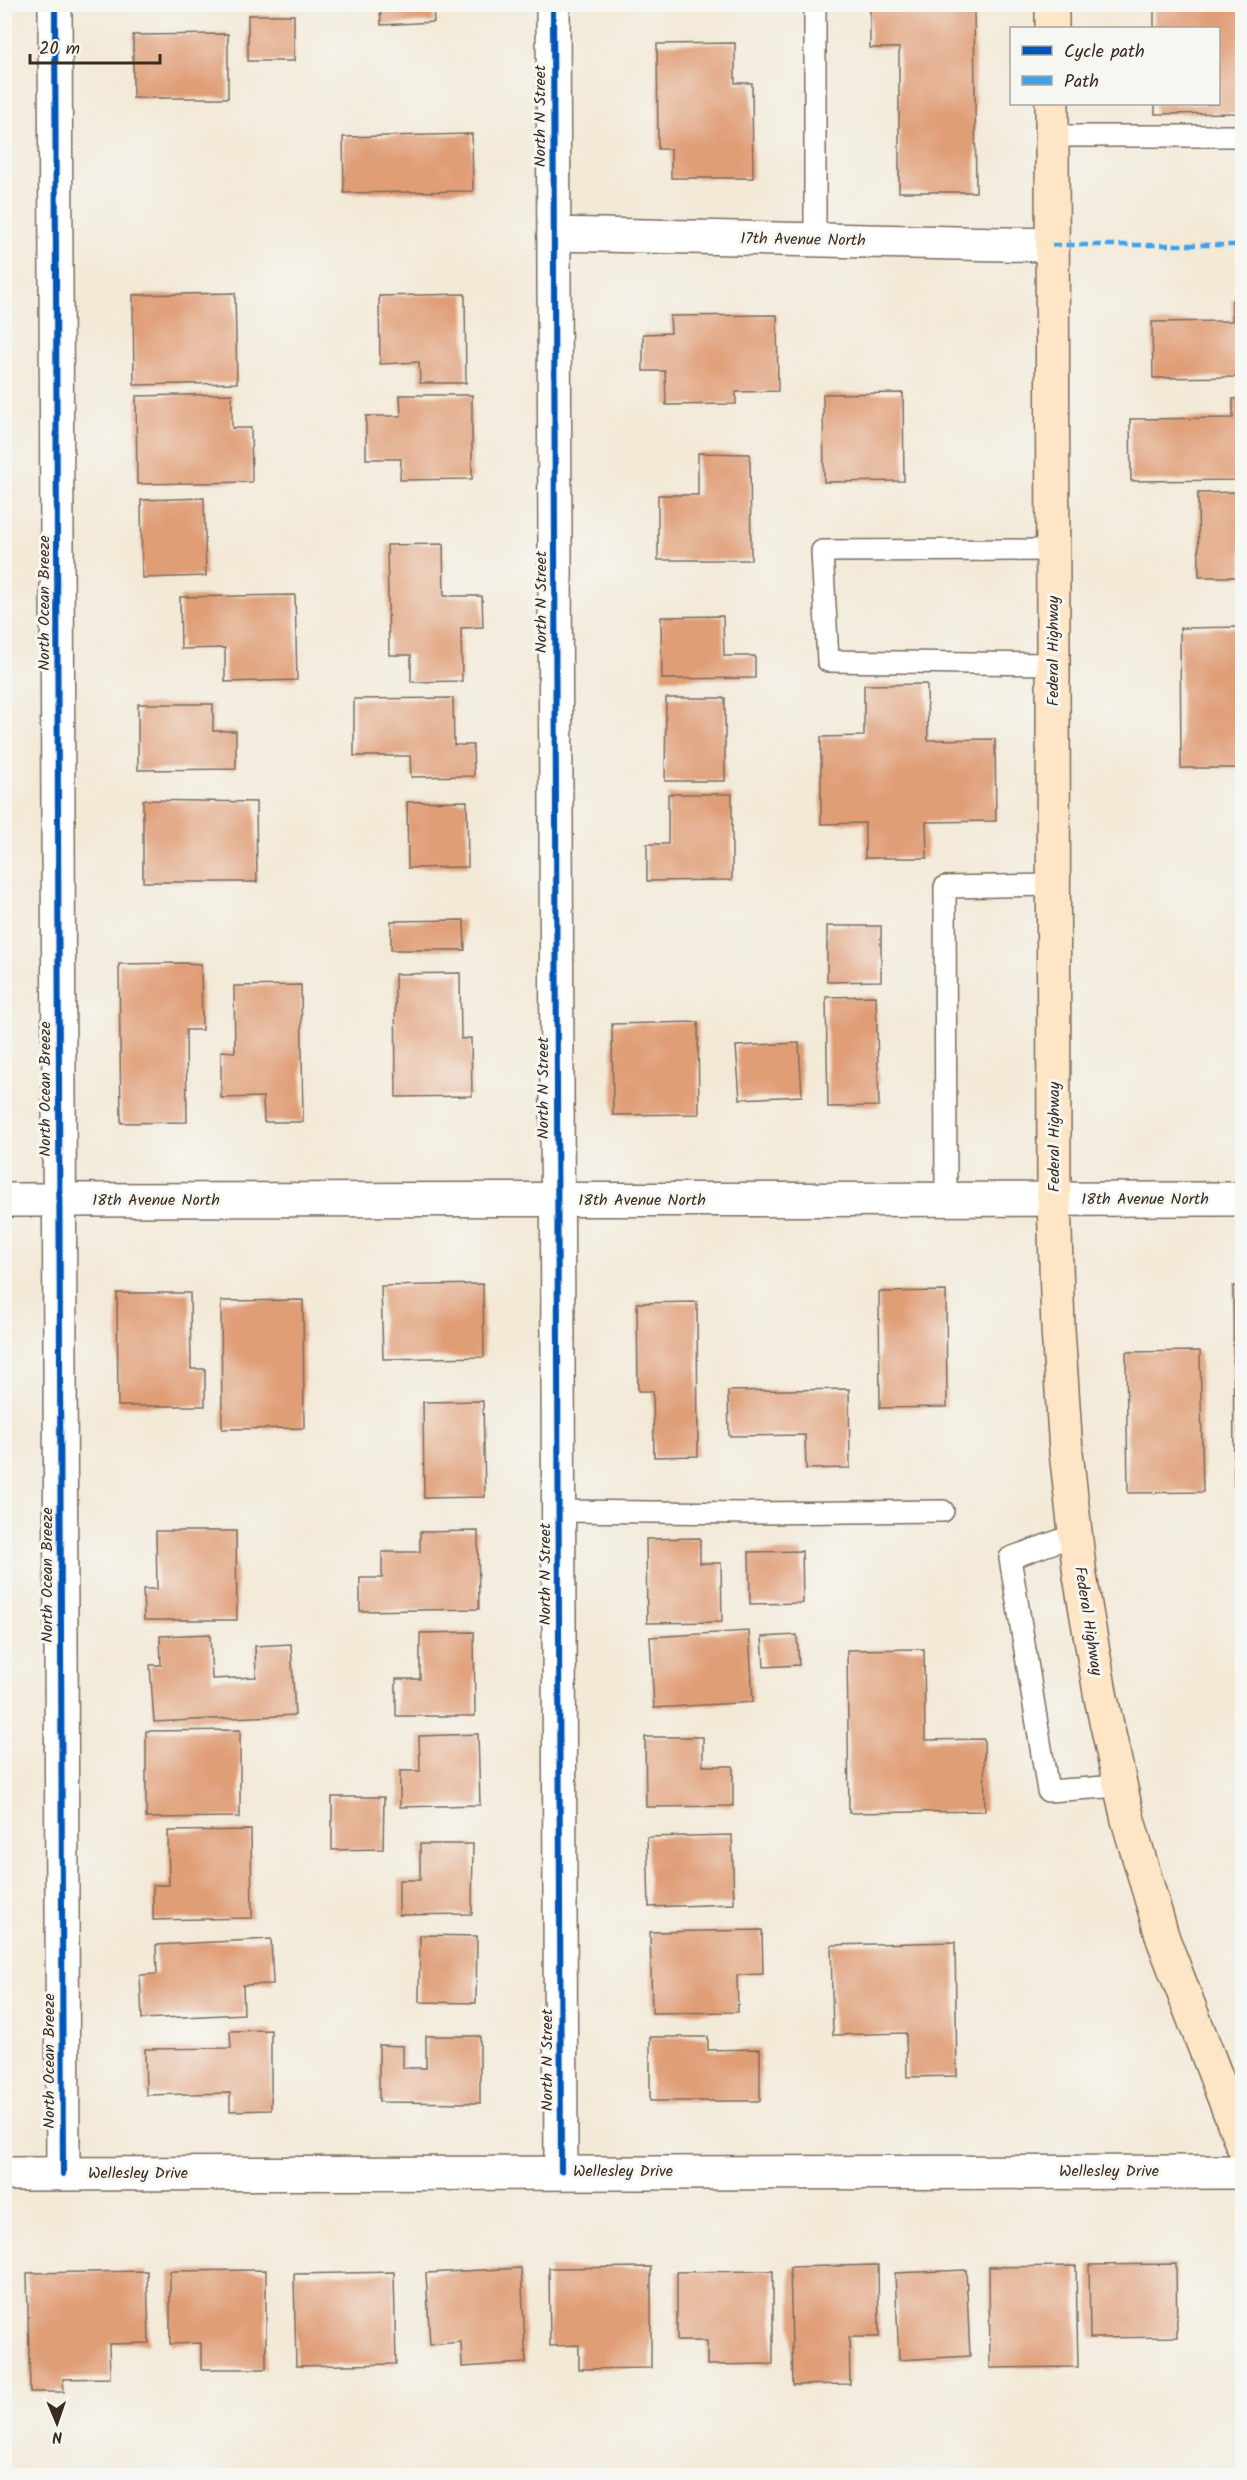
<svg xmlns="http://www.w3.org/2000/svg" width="1247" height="2480" font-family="Kalam,sans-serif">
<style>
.building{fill:#e09e77}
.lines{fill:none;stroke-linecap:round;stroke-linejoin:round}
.service-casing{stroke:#7b6d5f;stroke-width:24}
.minor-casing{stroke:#7b6d5f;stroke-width:36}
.secondary-casing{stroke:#7b6d5f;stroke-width:36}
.service{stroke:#fff;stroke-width:21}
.minor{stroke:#fff;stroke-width:33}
.secondary{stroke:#fee5c5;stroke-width:33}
.quiet{stroke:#3fa3ea;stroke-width:4.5;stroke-dasharray:9 4.5;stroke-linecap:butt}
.cycleway-casing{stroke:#f6f6f2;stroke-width:10}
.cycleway{stroke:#0057b8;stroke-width:6}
.labels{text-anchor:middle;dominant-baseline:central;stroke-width:6;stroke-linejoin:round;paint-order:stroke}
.street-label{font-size:16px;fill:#3b2a1e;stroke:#f6f6f2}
</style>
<rect width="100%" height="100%" fill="#f6f6f2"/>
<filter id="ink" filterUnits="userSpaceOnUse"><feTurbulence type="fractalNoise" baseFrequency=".0167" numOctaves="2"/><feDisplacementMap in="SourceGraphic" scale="12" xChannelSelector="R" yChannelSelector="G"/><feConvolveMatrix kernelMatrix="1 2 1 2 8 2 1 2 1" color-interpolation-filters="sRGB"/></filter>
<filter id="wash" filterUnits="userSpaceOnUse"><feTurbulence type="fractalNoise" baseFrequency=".008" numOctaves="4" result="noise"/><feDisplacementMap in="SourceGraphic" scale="24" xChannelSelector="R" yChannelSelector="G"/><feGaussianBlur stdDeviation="1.35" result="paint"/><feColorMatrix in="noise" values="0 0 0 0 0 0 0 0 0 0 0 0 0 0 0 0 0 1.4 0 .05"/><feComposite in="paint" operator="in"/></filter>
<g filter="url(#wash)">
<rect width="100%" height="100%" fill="#f3e9d7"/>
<g id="blocks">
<g class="building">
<polygon points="174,4 206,4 206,7 174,9"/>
<polygon points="380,4 443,4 443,6 433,7 434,22 381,25"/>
<polygon points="1154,4 1242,4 1242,113 1155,114 1155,104 1218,104 1218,28 1154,28"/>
<polygon points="974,7 976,192 899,192 899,48 870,48 870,8"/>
<rect x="248" y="15" width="46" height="46"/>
<polygon points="228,34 228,98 133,98 133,35"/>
<polygon points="735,43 735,83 752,83 753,178 671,178 671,149 658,149 657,44"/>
<polygon points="472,134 473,191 344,193 343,137"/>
<polygon points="235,293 237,383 134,385 133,295"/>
<polygon points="465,294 466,383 420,383 419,362 380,364 379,296"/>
<polygon points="1232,300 1242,300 1242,377 1153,378 1152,322 1232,321"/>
<polygon points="777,315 778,391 736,392 736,404 666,405 665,371 643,371 643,334 671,333 670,316"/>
<polygon points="903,393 904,481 824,482 823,394"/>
<polygon points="232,394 232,428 251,428 252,482 137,484 136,396"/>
<polygon points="400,395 472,395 472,479 400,480 401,459 366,459 366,416 401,416"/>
<polygon points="1233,399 1242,399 1242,480 1131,481 1130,419 1233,418"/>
<polygon points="698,453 750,454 751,560 658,560 658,495 698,495"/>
<polygon points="1242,492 1242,577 1199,577 1198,493"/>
<polygon points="204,498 206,576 142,578 141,500"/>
<polygon points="443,544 444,596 482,596 483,627 461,628 462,681 411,682 411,655 389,655 387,545"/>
<polygon points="295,595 297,680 225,682 225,648 181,649 180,597"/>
<polygon points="723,616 724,656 755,656 755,678 662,679 661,617"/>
<polygon points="1242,627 1242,768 1181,768 1180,628"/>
<polygon points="927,684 928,740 995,739 996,821 926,822 927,858 865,858 865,823 821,824 821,737 864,736 864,685"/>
<polygon points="453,698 454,745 473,745 474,776 411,777 410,756 354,756 354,699"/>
<polygon points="666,698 725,698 725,781 665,781"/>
<polygon points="138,704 213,704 213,731 236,731 236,769 138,770"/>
<polygon points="668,794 732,794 732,880 647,881 647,844 668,844"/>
<polygon points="143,800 256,802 257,882 143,882"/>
<polygon points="467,801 468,867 408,868 407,802"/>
<polygon points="464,920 465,950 391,950 391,921"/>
<polygon points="827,926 881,926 881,981 827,982"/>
<polygon points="184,963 201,964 202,1030 186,1030 187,1122 121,1123 119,964"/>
<polygon points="460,973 461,1039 471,1038 472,1096 396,1097 395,974"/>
<polygon points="301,985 303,1122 264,1122 263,1097 221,1098 221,1051 235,1052 234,986"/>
<polygon points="876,996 879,1106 828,1107 826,997"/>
<polygon points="698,1022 699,1114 613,1115 612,1024"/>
<polygon points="799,1043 802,1096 740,1099 736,1046"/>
<polygon points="483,1284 484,1357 383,1359 381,1286"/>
<polygon points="1233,1286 1242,1286 1242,1487 1234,1487"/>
<polygon points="946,1291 947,1407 880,1408 879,1292"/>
<polygon points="117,1293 190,1293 191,1369 205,1369 205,1406 118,1406"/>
<polygon points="303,1300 304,1428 222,1429 221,1301"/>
<polygon points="697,1302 698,1456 654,1457 653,1391 638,1391 637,1303"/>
<polygon points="1200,1351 1203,1492 1128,1493 1126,1352"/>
<polygon points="849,1389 850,1468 806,1469 805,1435 729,1436 728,1391"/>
<polygon points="483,1401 485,1497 424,1498 423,1402"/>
<polygon points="156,1531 236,1531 237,1620 144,1620 143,1589 157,1589"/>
<polygon points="478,1531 479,1609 360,1611 360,1578 382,1578 382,1552 420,1552 420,1532"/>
<polygon points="700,1538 700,1563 721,1563 722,1622 647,1623 646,1539"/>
<polygon points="802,1551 803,1603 750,1604 749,1552"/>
<polygon points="749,1631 753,1702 654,1708 650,1637"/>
<polygon points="474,1632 475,1716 396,1716 396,1679 420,1679 420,1633"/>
<polygon points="210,1634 212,1679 256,1677 255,1646 291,1644 295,1715 154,1722 150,1665 161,1665 160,1636"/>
<polygon points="797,1635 799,1665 764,1667 762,1637"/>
<polygon points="924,1649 925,1740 984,1739 985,1811 849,1813 847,1650"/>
<polygon points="240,1730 240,1817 146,1818 146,1731"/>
<polygon points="478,1734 480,1805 400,1807 400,1771 420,1771 419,1736"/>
<polygon points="645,1737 703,1737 703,1766 733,1766 733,1806 646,1807"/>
<polygon points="332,1797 384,1797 383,1849 332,1850"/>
<polygon points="251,1830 252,1918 153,1920 153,1885 169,1885 168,1831"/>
<polygon points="732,1835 734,1904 649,1907 647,1837"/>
<polygon points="420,1844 473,1844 472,1914 399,1915 399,1880 420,1880"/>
<polygon points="762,1930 763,1974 737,1975 738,2012 652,2013 650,1932"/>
<polygon points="420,1935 477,1936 476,2003 419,2002"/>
<polygon points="271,1939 273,1984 243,1985 244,2014 142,2019 140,1975 157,1974 156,1945"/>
<polygon points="955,1942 957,2076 907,2077 906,2033 833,2035 831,1945"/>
<polygon points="271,2030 271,2110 230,2111 230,2093 146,2095 145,2049 231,2048 230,2031"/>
<polygon points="426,2036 480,2036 480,2103 379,2102 379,2045 403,2046 403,2068 426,2068"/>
<polygon points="650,2037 708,2037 708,2050 760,2049 760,2101 650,2101"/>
<polygon points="1176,2264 1177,2337 1090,2338 1089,2265"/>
<polygon points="878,2265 879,2337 849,2337 850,2384 793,2385 790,2267"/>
<polygon points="1076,2266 1078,2367 990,2368 989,2267"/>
<polygon points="651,2267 651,2368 579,2369 579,2345 550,2346 549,2268"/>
<polygon points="521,2268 526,2363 462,2367 461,2342 430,2345 426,2273"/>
<polygon points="266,2270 266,2369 201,2369 201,2343 170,2344 170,2271"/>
<polygon points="966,2270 970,2356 899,2360 895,2273"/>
<polygon points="147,2271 149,2343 109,2344 110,2378 63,2379 64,2392 30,2392 27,2273"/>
<polygon points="773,2271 773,2364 707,2365 707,2341 677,2341 677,2272"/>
<polygon points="394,2272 396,2364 296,2366 294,2274"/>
</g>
</g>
</g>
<g filter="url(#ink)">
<use href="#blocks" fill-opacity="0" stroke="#7b6d5f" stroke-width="1.5"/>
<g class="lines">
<defs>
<g id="service">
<polyline points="815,4 815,240"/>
<polyline points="1052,136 1242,136"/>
<polyline points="1053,550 822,551 828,661 1053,664"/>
<polyline points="946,1199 945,887 1053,885"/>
<polyline points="558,1511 745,1513 943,1511"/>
<polyline points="1075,1535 1010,1558 1048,1791 1120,1786"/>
</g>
<g id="minor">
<polyline points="55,4 63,2174"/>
<polyline points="553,4 561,2171"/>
<polyline points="554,234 1052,245"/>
<polyline points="4,1200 1242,1199"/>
<polyline points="4,2174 1242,2172"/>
</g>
<g id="secondary">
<polyline points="1052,4 1052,28"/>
<polyline points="1052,104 1054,1199 1058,1329 1066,1452 1080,1576 1101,1698 1128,1820 1163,1939 1242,2144"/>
</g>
</defs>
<use href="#service" class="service-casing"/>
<use href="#minor" class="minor-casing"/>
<use href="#secondary" class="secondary-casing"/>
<use href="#service" class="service"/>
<use href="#minor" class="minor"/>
<use href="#secondary" class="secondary"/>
<polyline class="quiet" points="1052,245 1242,245"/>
<defs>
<g id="cycleway">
<polyline points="55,4 63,2174"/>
<polyline points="553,4 561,2171"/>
</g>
</defs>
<use href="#cycleway" class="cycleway-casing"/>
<use href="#cycleway" class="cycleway"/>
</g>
</g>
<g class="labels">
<g class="street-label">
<text transform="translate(540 116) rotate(-90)">North N Street</text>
<text transform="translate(803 240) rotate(1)">17th Avenue North</text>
<text transform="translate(541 602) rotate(-90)">North N Street</text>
<text transform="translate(44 603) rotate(-90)">North Ocean Breeze</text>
<text transform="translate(1053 651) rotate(-90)">Federal Highway</text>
<text transform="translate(543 1088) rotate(-90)">North N Street</text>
<text transform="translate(45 1089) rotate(-90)">North Ocean Breeze</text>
<text transform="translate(1054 1137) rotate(-90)">Federal Highway</text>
<text x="1145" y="1199">18th Avenue North</text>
<text x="156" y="1200">18th Avenue North</text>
<text x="642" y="1200">18th Avenue North</text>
<text transform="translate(545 1574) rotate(-90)">North N Street</text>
<text transform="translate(47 1575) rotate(-90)">North Ocean Breeze</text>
<text transform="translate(1088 1621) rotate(81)">Federal Highway</text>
<text transform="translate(547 2060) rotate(-90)">North N Street</text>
<text transform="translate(49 2061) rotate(-90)">North Ocean Breeze</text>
<text x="623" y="2171">Wellesley Drive</text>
<text x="1109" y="2171">Wellesley Drive</text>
<text x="138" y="2173">Wellesley Drive</text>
</g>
</g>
<rect width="1247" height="2480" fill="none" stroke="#f6f6f2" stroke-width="24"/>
<rect x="1010" y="27" width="210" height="78" fill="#f6f6f2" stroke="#aba49d" stroke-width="1.5"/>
<rect x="1022" y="46" width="30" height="9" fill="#0057b8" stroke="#aba49d" stroke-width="1.5"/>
<text x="1064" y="57" font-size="18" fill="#3b2a1e">Cycle path</text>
<rect x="1022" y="76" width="30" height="9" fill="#3fa3ea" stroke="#aba49d" stroke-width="1.5"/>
<text x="1064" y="87" font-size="18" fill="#3b2a1e">Path</text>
<g transform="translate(57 2423) rotate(178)" stroke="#f6f6f2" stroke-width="4.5" paint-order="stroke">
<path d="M0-4.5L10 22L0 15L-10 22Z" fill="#3b2a1e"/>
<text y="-9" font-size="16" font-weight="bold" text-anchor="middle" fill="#3b2a1e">N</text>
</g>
<path d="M30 54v9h130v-9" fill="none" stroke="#3b2a1e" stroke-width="3"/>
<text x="39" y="54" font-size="18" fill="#3b2a1e" stroke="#f6f6f2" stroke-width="4.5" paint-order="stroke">20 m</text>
</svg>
